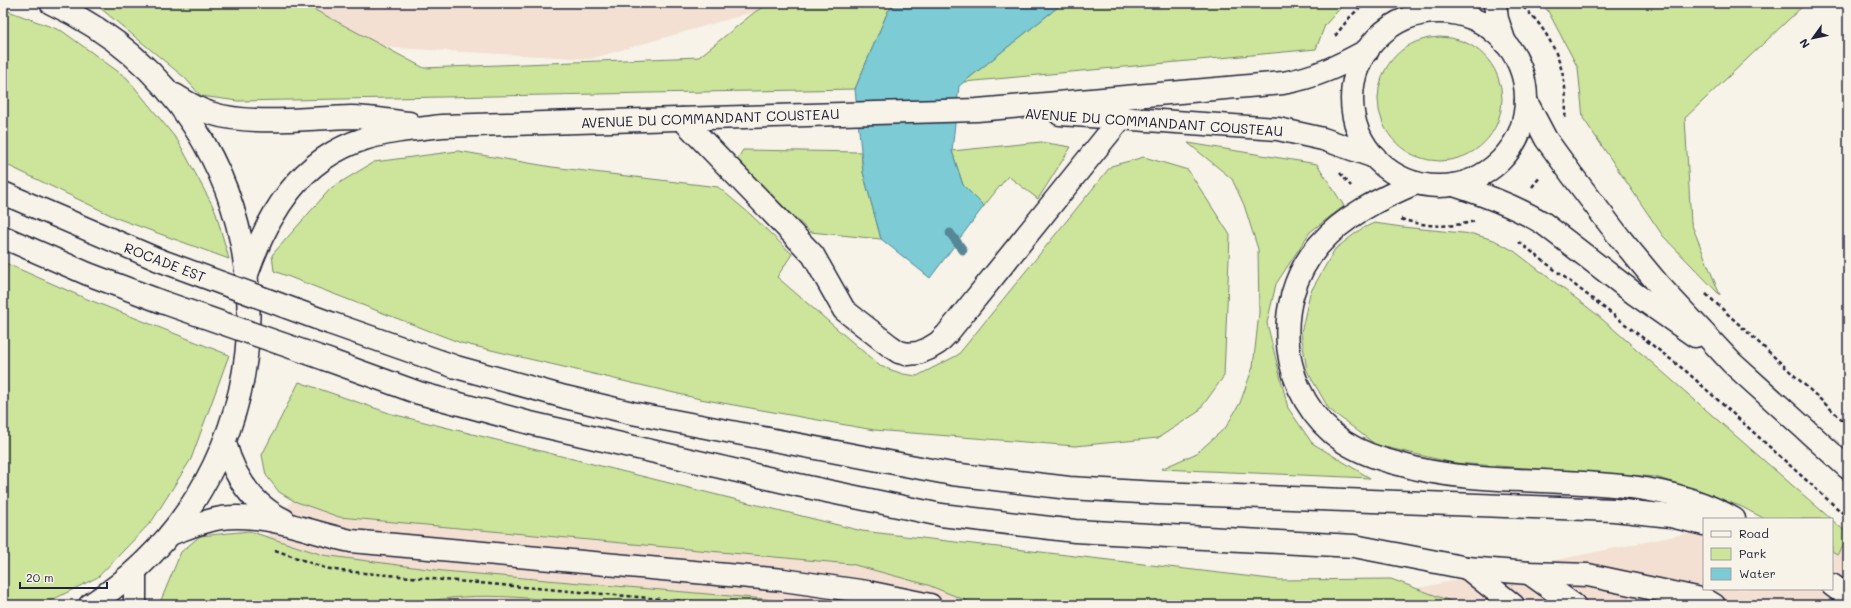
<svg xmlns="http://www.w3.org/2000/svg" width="1851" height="608" font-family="Mali,sans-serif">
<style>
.built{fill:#f3e0d3}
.green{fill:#cce59b;stroke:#77846b}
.water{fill:#7bcbd5;stroke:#578797}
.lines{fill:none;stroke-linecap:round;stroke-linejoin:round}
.stream{stroke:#578797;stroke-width:9}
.minor-casing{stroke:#22223b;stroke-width:25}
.highway-casing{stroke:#22223b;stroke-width:25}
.path{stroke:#22223b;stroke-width:2.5;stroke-dasharray:4 3;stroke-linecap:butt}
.minor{stroke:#f7f3e8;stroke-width:22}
.highway{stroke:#f7f3e8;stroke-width:22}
.highway-bridge-casing{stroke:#22223b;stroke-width:25;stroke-linecap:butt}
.highway-bridge{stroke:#f7f3e8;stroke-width:22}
.labels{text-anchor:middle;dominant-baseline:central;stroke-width:3.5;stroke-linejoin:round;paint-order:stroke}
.street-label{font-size:14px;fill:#22223b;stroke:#f7f3e8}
</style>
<rect width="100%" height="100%" fill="#f7f3e8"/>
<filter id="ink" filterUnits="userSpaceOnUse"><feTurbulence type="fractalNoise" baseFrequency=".025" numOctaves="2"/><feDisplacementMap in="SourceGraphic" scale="8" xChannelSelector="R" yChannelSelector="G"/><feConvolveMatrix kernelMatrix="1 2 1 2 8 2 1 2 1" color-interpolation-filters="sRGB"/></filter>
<g filter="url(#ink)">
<g class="built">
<polygon points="228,3 774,3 757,11 590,59 306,43"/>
<polygon points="327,452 897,544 1354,601 1704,530 1704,589 1832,589 1832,520 1848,534 1848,605 218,605"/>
</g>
<g class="green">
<polygon points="94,3 302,3 424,68 699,57 756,11 773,3 898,3 888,11 855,89 238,101 201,96 185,78"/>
<polygon points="1063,3 1345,3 1325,25 1316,49 964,82"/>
<polygon points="1541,3 1806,3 1685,118 1691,223 1720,295 1663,236 1583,118 1578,68 1548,11"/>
<polygon points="3,9 62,31 127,78 178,141 215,210 229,259 119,219 3,163"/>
<circle cx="1440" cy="99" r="62"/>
<polygon points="1041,142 1071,147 1038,199 1008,176 984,206 963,185 952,151"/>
<polygon points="1188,143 1317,164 1344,206 1310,232 1276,284 1267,323 1288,408 1312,443 1370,478 1161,469 1197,453 1226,427 1240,403 1253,367 1259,313 1258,249 1244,205 1232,179"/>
<polygon points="743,150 861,152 863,172 881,239 810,232 736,161"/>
<polygon points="458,151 552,167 718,187 750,214 792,254 777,277 880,366 903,374 917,376 958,355 1111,166 1144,157 1188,170 1230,235 1224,376 1198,412 1158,438 1075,446 874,430 700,399 461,343 274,271 272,255 331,188 374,162"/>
<polygon points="1374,223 1402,227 1473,234 1494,240 1514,251 1595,313 1831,519 1765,519 1740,506 1656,477 1454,463 1376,445 1329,409 1307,371 1301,333 1310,293 1335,249 1361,229"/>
<polygon points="3,262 87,299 229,355 191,459 152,521 98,577 42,605 3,605"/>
<polygon points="299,382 392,414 862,531 1279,580 1391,579 1461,605 977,605 928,585 851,564 339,517 294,501 279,492 266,475 262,455"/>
<polygon points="1832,520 1848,534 1848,540 1837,555 1832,552"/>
<path d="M 249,531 L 323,555 L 443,571 L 765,599 L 809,605 C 745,605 680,608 615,605 C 549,602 478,587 413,605 L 159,605 L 181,552 L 200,536 Z"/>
</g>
<polygon class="water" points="898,3 1063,3 959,86 952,151 963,185 984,206 930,278 881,239 863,172 855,89 888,11"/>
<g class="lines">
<polyline class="stream" points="950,233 963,250"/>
<defs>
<g id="minor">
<path d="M 51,3 C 298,118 316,458 90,605"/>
<polyline points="1495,3 1497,19 1505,43"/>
<circle cx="1439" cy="99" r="87"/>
<path d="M 175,95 C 186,102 197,109 210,113 C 249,126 309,118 351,117 C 370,117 390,121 409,123"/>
<polyline points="1526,101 1546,139 1572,175 1620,238 1659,285 1732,363 1848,468"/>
<polyline points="1060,114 1278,129 1323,139 1375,157"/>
<polyline points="682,119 813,255 844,310 890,346 899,352 907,354 918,353 928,349 938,343 947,334 1122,117"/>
<path d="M 1454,185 C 1485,195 1515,206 1543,223 L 1635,294 L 1695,336"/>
<path d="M 247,274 C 268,214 300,159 364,139 C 389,131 416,129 442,126 L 977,110 L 1283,83 C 1316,77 1339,66 1368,50"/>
<path d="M 225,443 C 234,477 252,504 284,520"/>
<path d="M 170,534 C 187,528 203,521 221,518 C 265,512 308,532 351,541 L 783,580 L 867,592 L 930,605"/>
<polyline points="1467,568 1529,573 1588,575 1706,600 1714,605"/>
<polyline points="1467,568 1513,605"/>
<polyline points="1529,573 1574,605"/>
<polyline points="1832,585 1848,597"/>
<polyline points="135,605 135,571"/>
</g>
<g id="highway">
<path d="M 1416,183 C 1381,198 1344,216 1319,245 C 1269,302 1279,399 1344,442 C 1361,453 1379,459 1399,464 C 1505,496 1637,462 1734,519"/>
<polyline points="3,193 159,260"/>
<polyline points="3,237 88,274 165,303"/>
<polyline points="330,323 456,367 565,397 632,413 952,474 1069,488 1158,493 1614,510 1671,516 1704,524"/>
<polyline points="328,360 419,393 530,423 798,485 941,515 1075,531 1354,546 1467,568"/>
</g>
</defs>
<use href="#minor" class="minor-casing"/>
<use href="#highway" class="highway-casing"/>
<g class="path">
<path d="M 1523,7 C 1554,34 1570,77 1565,118"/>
<polyline points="1335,36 1350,17 1365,3"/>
<polyline points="1340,173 1351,186"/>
<polyline points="1532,187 1540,177"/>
<path d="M 1401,219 C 1425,227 1451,228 1475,221"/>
<polyline points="1519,242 1687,372 1848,518"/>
<polyline points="1706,294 1848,425"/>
<polyline points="275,550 325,568 342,571 729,605"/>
</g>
<use href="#minor" class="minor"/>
<use href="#highway" class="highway"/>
<defs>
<g id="highway-bridge">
<polyline points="159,260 330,323"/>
<polyline points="165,303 328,360"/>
</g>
</defs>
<use href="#highway-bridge" class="highway-bridge-casing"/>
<use href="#highway-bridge" class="highway-bridge"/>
</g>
</g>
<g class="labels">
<g class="street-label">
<text transform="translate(710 118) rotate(-2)">AVENUE DU COMMANDANT COUSTEAU</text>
<text transform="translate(1154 122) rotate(4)">AVENUE DU COMMANDANT COUSTEAU</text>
<text transform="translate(165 262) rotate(21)">ROCADE EST</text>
</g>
</g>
<rect width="1851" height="608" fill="none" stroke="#f7f3e8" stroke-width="16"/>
<rect x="8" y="8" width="1835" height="592" fill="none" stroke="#22223b" stroke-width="1.5" filter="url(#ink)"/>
<rect x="1703" y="518" width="130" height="72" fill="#f7f3e8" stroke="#a29fa3"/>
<rect x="1711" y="531" width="20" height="6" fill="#f7f3e8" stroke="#a29fa3"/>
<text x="1739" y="538" font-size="12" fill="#22223b">Road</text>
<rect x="1711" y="548" width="20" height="12" fill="#cce59b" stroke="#a29fa3"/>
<text x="1739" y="558" font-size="12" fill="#22223b">Park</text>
<rect x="1711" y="568" width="20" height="12" fill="#7bcbd5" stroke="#a29fa3"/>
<text x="1739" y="578" font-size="12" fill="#22223b">Water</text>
<g transform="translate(1813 38) rotate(237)" stroke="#f7f3e8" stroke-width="3" paint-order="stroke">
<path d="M0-3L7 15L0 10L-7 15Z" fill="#22223b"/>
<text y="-6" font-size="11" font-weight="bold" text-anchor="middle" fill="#22223b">N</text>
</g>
<path d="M20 582v6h87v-6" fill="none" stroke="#22223b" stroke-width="2"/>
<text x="26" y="582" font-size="12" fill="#22223b" stroke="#f7f3e8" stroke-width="3" paint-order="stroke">20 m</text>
</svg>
